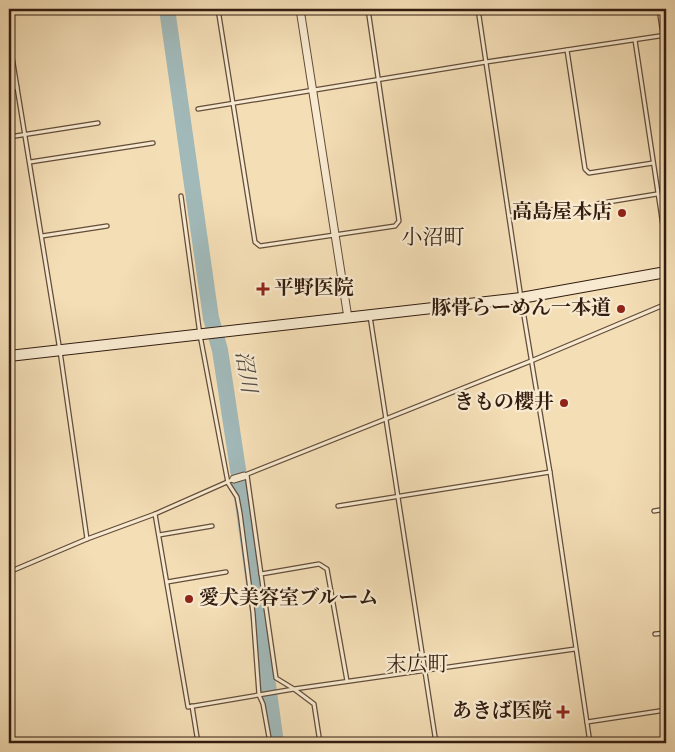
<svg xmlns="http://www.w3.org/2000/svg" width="675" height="752" font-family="Vollkorn,'Noto Serif JP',serif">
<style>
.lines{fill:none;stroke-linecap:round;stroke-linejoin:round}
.river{stroke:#a1b9b9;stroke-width:16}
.lane-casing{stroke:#634d3a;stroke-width:5.5}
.street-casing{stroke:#634d3a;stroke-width:9}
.secondary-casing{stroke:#331d10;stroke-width:12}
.lane{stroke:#f8ead0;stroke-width:3}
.street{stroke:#f8ead0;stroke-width:7}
.secondary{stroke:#f8ead0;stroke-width:10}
.poi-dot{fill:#8f2418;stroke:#f8ead0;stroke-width:2}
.labels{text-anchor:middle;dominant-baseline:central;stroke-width:4.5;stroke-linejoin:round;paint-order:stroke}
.poi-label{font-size:20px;font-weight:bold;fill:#331d10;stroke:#f8ead0;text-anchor:end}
.neighbourhood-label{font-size:21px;fill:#331d10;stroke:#f8ead0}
.water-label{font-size:21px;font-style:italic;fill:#544c43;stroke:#f8ead0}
</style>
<rect width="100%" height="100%" fill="#f4deb6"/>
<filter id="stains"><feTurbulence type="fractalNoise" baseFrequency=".004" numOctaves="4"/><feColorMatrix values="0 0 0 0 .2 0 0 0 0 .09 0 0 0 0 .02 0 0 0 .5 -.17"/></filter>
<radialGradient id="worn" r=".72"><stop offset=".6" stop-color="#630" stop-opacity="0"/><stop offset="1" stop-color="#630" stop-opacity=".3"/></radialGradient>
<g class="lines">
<polyline class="river" points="167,9 211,318 220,350 243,503 276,743"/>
<defs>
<g id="lane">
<polyline points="218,9 255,242 260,246 395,226 399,221 368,9"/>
<polyline points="478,9 521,298 550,472 590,743"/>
<polyline points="659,9 663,35"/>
<polyline points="369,10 376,9"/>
<polyline points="9,38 60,351 87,539"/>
<polyline points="635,40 666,246"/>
<polyline points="567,50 585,169 589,173 653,163"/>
<polyline points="9,89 17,87"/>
<polyline points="198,109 486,62 666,35"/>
<polyline points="9,137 98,123"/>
<polyline points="30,162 153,143"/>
<polyline points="181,196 200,335 228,483 237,497 240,513 253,613 259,695 263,704 270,743"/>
<polyline points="596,204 657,194"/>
<polyline points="509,216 571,207"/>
<polyline points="42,236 107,226"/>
<polyline points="370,316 436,743"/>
<polyline points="245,475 531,361 666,304"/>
<polyline points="247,475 261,574"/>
<polyline points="338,506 550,472"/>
<polyline points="654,511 666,509"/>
<polyline points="155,514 188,707 294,689 314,704 320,743"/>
<polyline points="159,535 212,526"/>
<polyline points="9,572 87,539 155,514 234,479"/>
<polyline points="167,582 226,572"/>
<polyline points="655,634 666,633"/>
<polyline points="347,681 327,569 319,564 261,574 276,678 294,689 575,649"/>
<polyline points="192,706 198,743"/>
<polyline points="587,722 666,710"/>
</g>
<g id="street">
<polyline points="300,9 348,318"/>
<polyline points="234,479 244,476"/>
</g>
<polyline id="secondary" points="9,356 521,298 666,272"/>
</defs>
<use href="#lane" class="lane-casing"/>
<use href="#street" class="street-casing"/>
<use href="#secondary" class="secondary-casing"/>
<use href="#lane" class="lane"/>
<use href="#street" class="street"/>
<use href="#secondary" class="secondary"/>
</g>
<g class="poi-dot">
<circle cx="622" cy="213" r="5"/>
<path d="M260.5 281.5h5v5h5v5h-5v5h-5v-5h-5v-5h5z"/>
<circle cx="621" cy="309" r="5"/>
<circle cx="564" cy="403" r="5"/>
<circle cx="189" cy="599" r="5"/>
<path d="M560.5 704.5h5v5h5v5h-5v5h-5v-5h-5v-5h5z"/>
</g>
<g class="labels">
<g class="poi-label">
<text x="612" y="213">高島屋本店</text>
<text x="274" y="289" text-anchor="start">平野医院</text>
<text x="611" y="309">豚骨らーめん一本道</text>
<text x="554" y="403">きもの櫻井</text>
<text x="199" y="599" text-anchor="start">愛犬美容室ブルーム</text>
<text x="552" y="712">あきば医院</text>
</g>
<g class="neighbourhood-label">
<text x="433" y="238">小沼町</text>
<text x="417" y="665">末広町</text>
</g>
<g class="water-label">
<text transform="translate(245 372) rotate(81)">沼川</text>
</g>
</g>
<rect width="675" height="752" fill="none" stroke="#f4deb6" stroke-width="30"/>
<rect x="10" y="10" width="655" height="732" fill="none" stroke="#331d10" stroke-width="2.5"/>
<rect x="15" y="15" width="645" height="722" fill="none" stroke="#331d10"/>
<rect width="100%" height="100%" filter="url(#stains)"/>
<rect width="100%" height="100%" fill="url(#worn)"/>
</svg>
